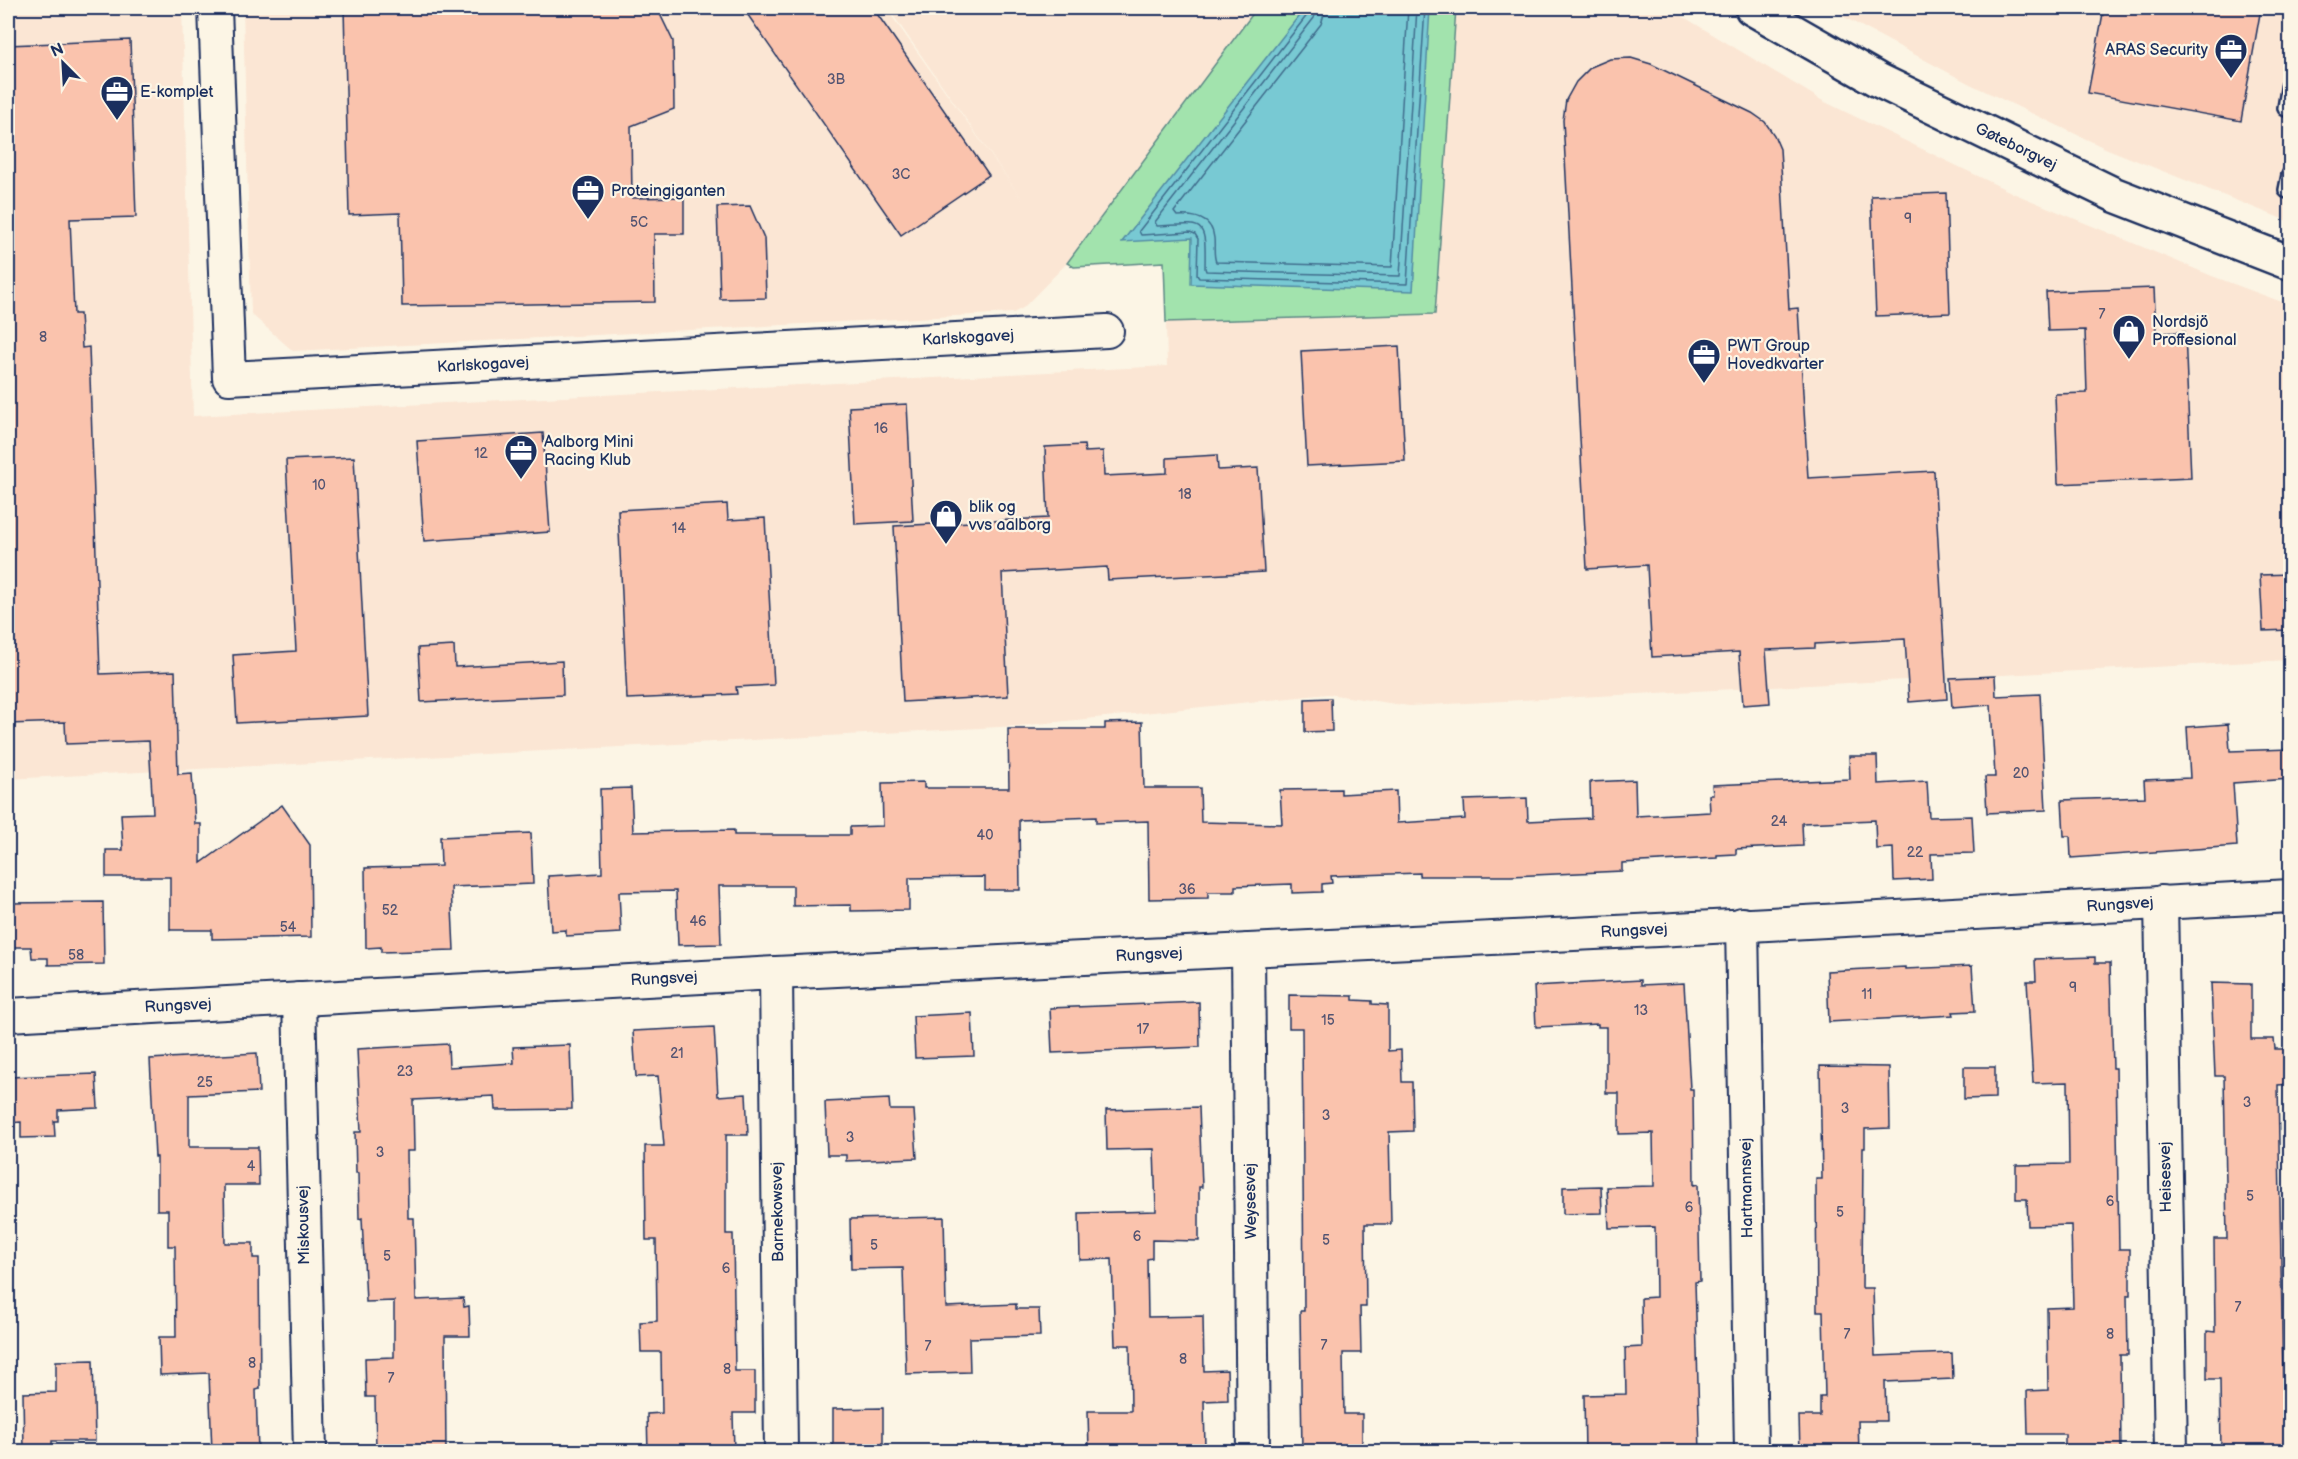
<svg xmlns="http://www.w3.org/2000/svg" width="2298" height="1459" font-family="'Balsamiq Sans',sans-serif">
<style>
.built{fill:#fbe6d4}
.green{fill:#a2e3ad;stroke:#5e8986;stroke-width:1.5}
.water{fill:#78c9d3;stroke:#538ba4;stroke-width:1.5}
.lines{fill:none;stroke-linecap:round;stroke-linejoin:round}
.shore{stroke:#406d8d;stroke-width:1.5}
.building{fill:#fac3ad;stroke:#1b2f5e;stroke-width:1.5}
.lane-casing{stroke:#1b2f5e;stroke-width:20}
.street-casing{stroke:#1b2f5e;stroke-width:36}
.secondary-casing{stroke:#1b2f5e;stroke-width:38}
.lane{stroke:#fcf5e5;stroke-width:15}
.street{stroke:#fcf5e5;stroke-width:32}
.secondary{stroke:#fcf5e5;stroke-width:33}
.labels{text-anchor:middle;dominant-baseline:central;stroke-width:4.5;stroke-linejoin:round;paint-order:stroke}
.number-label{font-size:14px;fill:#535472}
.poi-label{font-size:16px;fill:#1b2f5e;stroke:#fcf5e5;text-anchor:start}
.street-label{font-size:16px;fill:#1b2f5e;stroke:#fcf5e5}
</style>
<rect width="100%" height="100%" fill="#fcf5e5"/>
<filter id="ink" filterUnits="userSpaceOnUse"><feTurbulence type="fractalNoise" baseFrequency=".0167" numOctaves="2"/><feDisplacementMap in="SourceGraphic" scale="12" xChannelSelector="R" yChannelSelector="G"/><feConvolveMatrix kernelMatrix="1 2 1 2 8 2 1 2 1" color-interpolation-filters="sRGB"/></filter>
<g filter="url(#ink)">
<g class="built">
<polygon points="8,8 182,8 193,416 1167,366 1166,322 1434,314 1456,8 1669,8 1823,101 2013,193 2212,276 2290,305 2290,660 1409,706 1328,694 1018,726 8,779"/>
<polygon points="243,8 886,8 1024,202 888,8 1257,8 1067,263 1023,308 1013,313 293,351 251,314"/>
<polygon points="1827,8 2290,8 2290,222 2105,148 1970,84"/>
</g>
<polygon class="green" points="1257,8 1456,8 1435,314 1166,322 1164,262 1074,267 1067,263"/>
<polygon class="water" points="1305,8 1430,8 1413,291 1191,284 1192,238 1122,242"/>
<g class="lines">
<g class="shore">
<polyline points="1309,8 1308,14 1139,231 1141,235 1190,232 1195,234 1198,239 1197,275 1199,278 1407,284 1425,8"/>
<path d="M 1317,8 L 1314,18 L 1155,222 L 1157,226 C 1204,224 1206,218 1205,268 L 1206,271 L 1400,276 L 1417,8"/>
<path d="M 1326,8 L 1321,24 L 1174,212 L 1177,216 C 1193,215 1212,217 1214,238 C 1215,246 1213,255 1216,262 L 1392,267 L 1408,8"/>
</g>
</g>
<g class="building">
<polygon points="344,8 657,8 673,41 674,109 631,126 632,198 684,197 684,234 654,234 655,302 402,306 400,213 349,215"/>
<polygon points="743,8 873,8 989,175 901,235"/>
<polygon points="2104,8 2261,8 2241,121 2088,93"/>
<polygon points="130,40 136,217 70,219 74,314 80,314 82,348 89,347 100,674 175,671 178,774 192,773 195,824 201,824 201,863 282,805 310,845 311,937 212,939 212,930 170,930 170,877 106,877 106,850 123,850 121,814 153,813 149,741 66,744 65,722 8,724 8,45"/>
<polygon points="1631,58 1651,64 1752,113 1765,122 1774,135 1780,149 1781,165 1789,309 1798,308 1808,478 1934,471 1947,699 1909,702 1905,639 1815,644 1815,648 1766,650 1770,703 1743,705 1739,652 1652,657 1647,565 1587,569 1563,120 1566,100 1576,82 1591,67 1610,59"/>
<polygon points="1946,193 1950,313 1876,316 1871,196"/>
<polygon points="750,206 764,238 766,298 720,299 717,207"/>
<polygon points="2154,288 2156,333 2185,332 2191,478 2058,484 2055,394 2087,393 2085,330 2048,331 2046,292"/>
<polygon points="1399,346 1405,461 1307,466 1301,351"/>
<polygon points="907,404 913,521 855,524 849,407"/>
<polygon points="543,433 550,532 424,541 417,441"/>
<polygon points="1084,445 1085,452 1103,451 1104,476 1167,473 1167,458 1217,455 1218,470 1258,468 1264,572 1108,580 1107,567 1002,573 1008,696 903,702 894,526 1048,518 1045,447"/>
<polygon points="354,457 368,716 237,723 233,655 296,651 286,460"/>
<polygon points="727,504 728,520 765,518 774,685 736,687 737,694 627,699 618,510"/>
<polygon points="2290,574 2290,630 2263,631 2260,575"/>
<polygon points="454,646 455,667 562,661 563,695 421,702 418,648"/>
<polygon points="1995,676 1996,696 2040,694 2046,810 1987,813 1985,777 1995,777 1991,705 1952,708 1950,678"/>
<polygon points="1331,698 1332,731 1305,732 1305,699"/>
<polygon points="1142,722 1144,788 1200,788 1201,822 1282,824 1280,790 1341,789 1341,794 1396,791 1397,823 1465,819 1464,800 1527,798 1528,821 1591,818 1590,782 1635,780 1636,816 1710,812 1709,795 1713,795 1712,785 1850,779 1849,756 1877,756 1878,784 1927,781 1929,817 1972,816 1974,853 1931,854 1932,879 1894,881 1893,848 1876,849 1875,820 1802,823 1803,846 1736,849 1736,854 1717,855 1717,858 1622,863 1622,871 1511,876 1420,876 1420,873 1331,876 1332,883 1322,884 1322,892 1292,893 1292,884 1235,886 1235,892 1208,892 1208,898 1149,899 1148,821 1096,823 1096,817 1019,820 1020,890 985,890 985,877 909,878 909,910 851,911 851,905 793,906 793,886 719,886 721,944 678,945 676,891 619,892 621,933 566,936 566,930 551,931 548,876 602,873 600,789 631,788 633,832 734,830 734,835 850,835 850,827 883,826 882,783 924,782 924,788 1009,788 1008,729 1105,729 1105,723"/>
<polygon points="2228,724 2230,751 2290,749 2290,779 2233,783 2237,846 2071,858 2070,836 2064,836 2062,800 2145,797 2144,780 2190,778 2187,727"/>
<polygon points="531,833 533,884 451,887 454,950 381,952 381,947 366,948 365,868 441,866 440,837"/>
<polygon points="103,902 104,964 48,965 48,958 32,958 31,947 8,947 8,903"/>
<polygon points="2095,957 2095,963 2110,963 2113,1068 2116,1068 2119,1249 2130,1249 2130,1295 2127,1295 2128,1355 2120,1355 2121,1452 2065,1452 2065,1434 2028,1434 2027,1391 2048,1390 2047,1308 2073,1307 2071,1225 2028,1226 2027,1199 2016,1199 2016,1165 2069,1164 2068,1082 2033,1083 2027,981 2036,981 2035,959"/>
<polygon points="1972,966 1975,1011 1953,1012 1954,1015 1829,1022 1827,971 1905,967 1905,969"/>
<polygon points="1641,980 1641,985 1684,983 1690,1089 1693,1089 1694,1185 1698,1184 1700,1281 1695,1282 1700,1452 1585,1452 1584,1395 1626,1394 1625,1348 1642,1347 1641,1298 1656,1297 1655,1227 1609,1228 1607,1187 1654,1186 1653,1133 1619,1134 1619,1093 1606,1093 1606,1027 1598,1027 1598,1024 1536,1027 1534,986"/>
<polygon points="2211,983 2251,984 2251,1039 2274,1039 2275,1049 2290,1049 2290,1084 2278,1085 2283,1377 2287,1378 2284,1452 2221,1452 2220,1379 2207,1379 2207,1331 2215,1332 2214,1239 2227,1239 2224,1076 2215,1076"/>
<polygon points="1289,995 1353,996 1353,1000 1372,1001 1372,1004 1388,1005 1388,1051 1401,1050 1402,1082 1412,1082 1413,1131 1389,1132 1391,1224 1365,1224 1366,1307 1360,1307 1361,1353 1343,1353 1344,1414 1362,1414 1362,1452 1302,1452 1300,1311 1304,1311 1302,1028 1289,1028"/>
<polygon points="1199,1002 1200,1047 1052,1053 1050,1008"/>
<polygon points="972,1013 974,1056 915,1058 913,1016"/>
<polygon points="714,1027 718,1096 746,1094 748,1135 726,1135 726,1234 733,1234 735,1371 755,1371 755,1413 733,1413 734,1452 648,1452 647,1414 662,1413 661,1352 641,1352 640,1322 657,1321 656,1240 646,1240 645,1146 664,1146 658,1076 636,1077 633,1031"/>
<polygon points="448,1044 449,1067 514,1063 513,1047 570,1045 572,1109 495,1110 494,1096 413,1100 414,1151 407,1151 408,1218 414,1218 416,1300 463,1298 464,1307 469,1306 470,1336 445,1336 446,1452 382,1452 382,1450 376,1450 375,1397 366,1397 365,1358 394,1357 394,1301 366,1302 362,1218 359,1219 358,1173 356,1173 355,1132 361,1132 357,1049"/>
<polygon points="257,1053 259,1092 189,1095 189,1147 258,1147 259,1185 224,1185 225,1243 253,1243 253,1258 259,1258 260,1389 256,1390 258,1452 212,1452 209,1373 160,1375 159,1337 176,1337 175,1246 168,1246 168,1210 157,1210 157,1157 155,1157 150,1059"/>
<polygon points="1820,1066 1889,1067 1890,1128 1865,1129 1865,1148 1863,1148 1862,1288 1873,1288 1875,1356 1952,1353 1953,1379 1885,1382 1886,1421 1858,1421 1859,1452 1800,1452 1799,1416 1820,1416 1820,1397 1825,1397 1823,1311 1817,1311 1816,1179 1822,1179"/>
<polygon points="1964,1067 1995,1067 1995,1098 1964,1099"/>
<polygon points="96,1074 98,1108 58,1110 58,1121 54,1121 55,1137 21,1138 21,1122 8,1123 8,1077"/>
<polygon points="889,1099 890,1110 914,1110 917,1158 846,1161 846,1155 827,1155 825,1102"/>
<polygon points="1199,1107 1202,1187 1199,1187 1199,1241 1152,1240 1152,1258 1147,1259 1148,1317 1203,1316 1204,1371 1227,1370 1228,1400 1204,1401 1205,1449 1189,1450 1189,1452 1089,1452 1088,1411 1131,1411 1130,1345 1115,1345 1112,1259 1080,1260 1079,1213 1156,1211 1154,1149 1107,1150 1106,1110"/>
<polygon points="1601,1186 1602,1213 1563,1214 1563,1187"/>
<polygon points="944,1217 946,1307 1016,1304 1016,1309 1039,1309 1040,1336 969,1338 970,1372 906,1374 903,1268 851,1269 850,1219"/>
<polygon points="93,1360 95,1441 52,1441 52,1452 24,1452 23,1393 56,1392 56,1361"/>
<polygon points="883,1408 883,1452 833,1452 833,1409"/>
</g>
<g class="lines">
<defs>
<g id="lane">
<polyline points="2290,83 2286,108 2290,109"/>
<polyline points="2287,190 2290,175"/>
</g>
<g id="street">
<polyline points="215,8 229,378 1107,331"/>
<polyline points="2161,902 2171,1452"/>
<polyline points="1742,924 1751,1452"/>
<polyline points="1248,950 1253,1452"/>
<polyline points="776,973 781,1452"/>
<polyline points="299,999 310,1452"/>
<polyline points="8,1015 776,973 1657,930 2290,896"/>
</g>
<polyline id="secondary" points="1752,8 1878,80 2115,195 2290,263"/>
</defs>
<use href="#lane" class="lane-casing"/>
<use href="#street" class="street-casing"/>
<use href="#secondary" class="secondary-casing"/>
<use href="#lane" class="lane"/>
<use href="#street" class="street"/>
<use href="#secondary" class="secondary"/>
</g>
</g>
<defs>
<symbol id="office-pin" viewBox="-11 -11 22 30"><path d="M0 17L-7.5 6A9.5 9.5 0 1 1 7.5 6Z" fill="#1b2f5e" stroke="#fcf5e5"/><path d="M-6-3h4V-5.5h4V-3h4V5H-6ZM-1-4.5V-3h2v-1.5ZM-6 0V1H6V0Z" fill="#fff"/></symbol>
<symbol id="shop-pin" viewBox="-11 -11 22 30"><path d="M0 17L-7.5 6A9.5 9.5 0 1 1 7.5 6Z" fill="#1b2f5e" stroke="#fcf5e5"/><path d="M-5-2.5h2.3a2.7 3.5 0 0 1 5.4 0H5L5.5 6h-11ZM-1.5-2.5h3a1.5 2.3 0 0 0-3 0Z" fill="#fff"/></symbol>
</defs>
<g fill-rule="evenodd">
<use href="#office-pin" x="2212" y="31" width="38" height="52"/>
<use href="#office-pin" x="98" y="73" width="38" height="52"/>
<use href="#office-pin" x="569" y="172" width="38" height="52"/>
<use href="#shop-pin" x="2110" y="312" width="38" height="52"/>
<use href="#office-pin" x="1685" y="336" width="38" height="52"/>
<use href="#office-pin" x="502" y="432" width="38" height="52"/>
<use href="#shop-pin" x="927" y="497" width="38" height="52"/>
</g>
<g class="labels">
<g class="number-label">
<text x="836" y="79">3B</text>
<text x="901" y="174">3C</text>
<text x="1908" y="218">9</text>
<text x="639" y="222">5C</text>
<text x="2102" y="314">7</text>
<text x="43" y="337">8</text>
<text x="881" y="428">16</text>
<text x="481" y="453">12</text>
<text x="319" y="485">10</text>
<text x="1185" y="494">18</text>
<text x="679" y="528">14</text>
<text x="2021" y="773">20</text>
<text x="1779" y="821">24</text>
<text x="985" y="835">40</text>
<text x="1915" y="852">22</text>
<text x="1187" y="889">36</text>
<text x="390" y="910">52</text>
<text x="698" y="921">46</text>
<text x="288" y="927">54</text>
<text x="76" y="955">58</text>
<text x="2073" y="987">9</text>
<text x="1867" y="994">11</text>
<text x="1641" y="1010">13</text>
<text x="1328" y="1020">15</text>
<text x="1143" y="1029">17</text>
<text x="677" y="1053">21</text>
<text x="405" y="1071">23</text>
<text x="205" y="1082">25</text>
<text x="2247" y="1102">3</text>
<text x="1845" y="1108">3</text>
<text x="1326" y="1115">3</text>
<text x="850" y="1137">3</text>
<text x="380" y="1152">3</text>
<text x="251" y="1166">4</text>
<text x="2250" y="1196">5</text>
<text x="2110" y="1201">6</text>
<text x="1689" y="1207">6</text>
<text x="1840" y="1212">5</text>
<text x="1137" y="1236">6</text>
<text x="1326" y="1240">5</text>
<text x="874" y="1245">5</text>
<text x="387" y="1256">5</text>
<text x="726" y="1268">6</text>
<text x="2238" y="1307">7</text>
<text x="1847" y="1334">7</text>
<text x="2110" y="1334">8</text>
<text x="1324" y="1345">7</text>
<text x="928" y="1346">7</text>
<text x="1183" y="1359">8</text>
<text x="252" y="1363">8</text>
<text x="727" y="1369">8</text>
<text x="391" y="1378">7</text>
</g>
<g class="poi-label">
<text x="2208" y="50" text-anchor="end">ARAS Security</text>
<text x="140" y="92">E-komplet</text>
<text x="611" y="191">Proteingiganten</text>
<text x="2152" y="322">Nordsjö<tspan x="2152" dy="18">Proffesional</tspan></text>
<text x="1727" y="346">PWT Group<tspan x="1727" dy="18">Hovedkvarter</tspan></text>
<text x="544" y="442">Aalborg Mini<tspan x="544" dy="18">Racing Klub</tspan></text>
<text x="969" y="507">blik og<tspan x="969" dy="18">vvs aalborg</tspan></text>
</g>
<g class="street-label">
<text transform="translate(2016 147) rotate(26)">Gøteborgvej</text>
<text transform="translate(968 338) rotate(-3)">Karlskogavej</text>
<text transform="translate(483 365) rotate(-3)">Karlskogavej</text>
<text transform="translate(2120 905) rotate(-4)">Rungsvej</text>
<text transform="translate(1634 931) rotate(-3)">Rungsvej</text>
<text transform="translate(1149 955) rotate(-3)">Rungsvej</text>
<text transform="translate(664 979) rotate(-3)">Rungsvej</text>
<text transform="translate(178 1006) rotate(-3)">Rungsvej</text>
<text transform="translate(2166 1177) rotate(-91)">Heisesvej</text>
<text transform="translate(1747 1188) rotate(-91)">Hartmannsvej</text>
<text transform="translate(1251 1201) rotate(-91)">Weysesvej</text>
<text transform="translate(778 1212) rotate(-91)">Barnekowsvej</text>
<text transform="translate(304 1225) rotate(-91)">Miskousvej</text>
</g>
</g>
<rect width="2298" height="1459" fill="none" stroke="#fcf5e5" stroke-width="30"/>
<rect x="15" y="15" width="2268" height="1429" fill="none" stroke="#1b2f5e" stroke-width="2" filter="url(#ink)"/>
<g transform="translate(63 63) rotate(336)" stroke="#fcf5e5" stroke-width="4.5" paint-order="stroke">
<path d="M0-4.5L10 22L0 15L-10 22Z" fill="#1b2f5e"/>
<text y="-9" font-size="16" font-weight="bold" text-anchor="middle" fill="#1b2f5e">N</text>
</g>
</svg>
